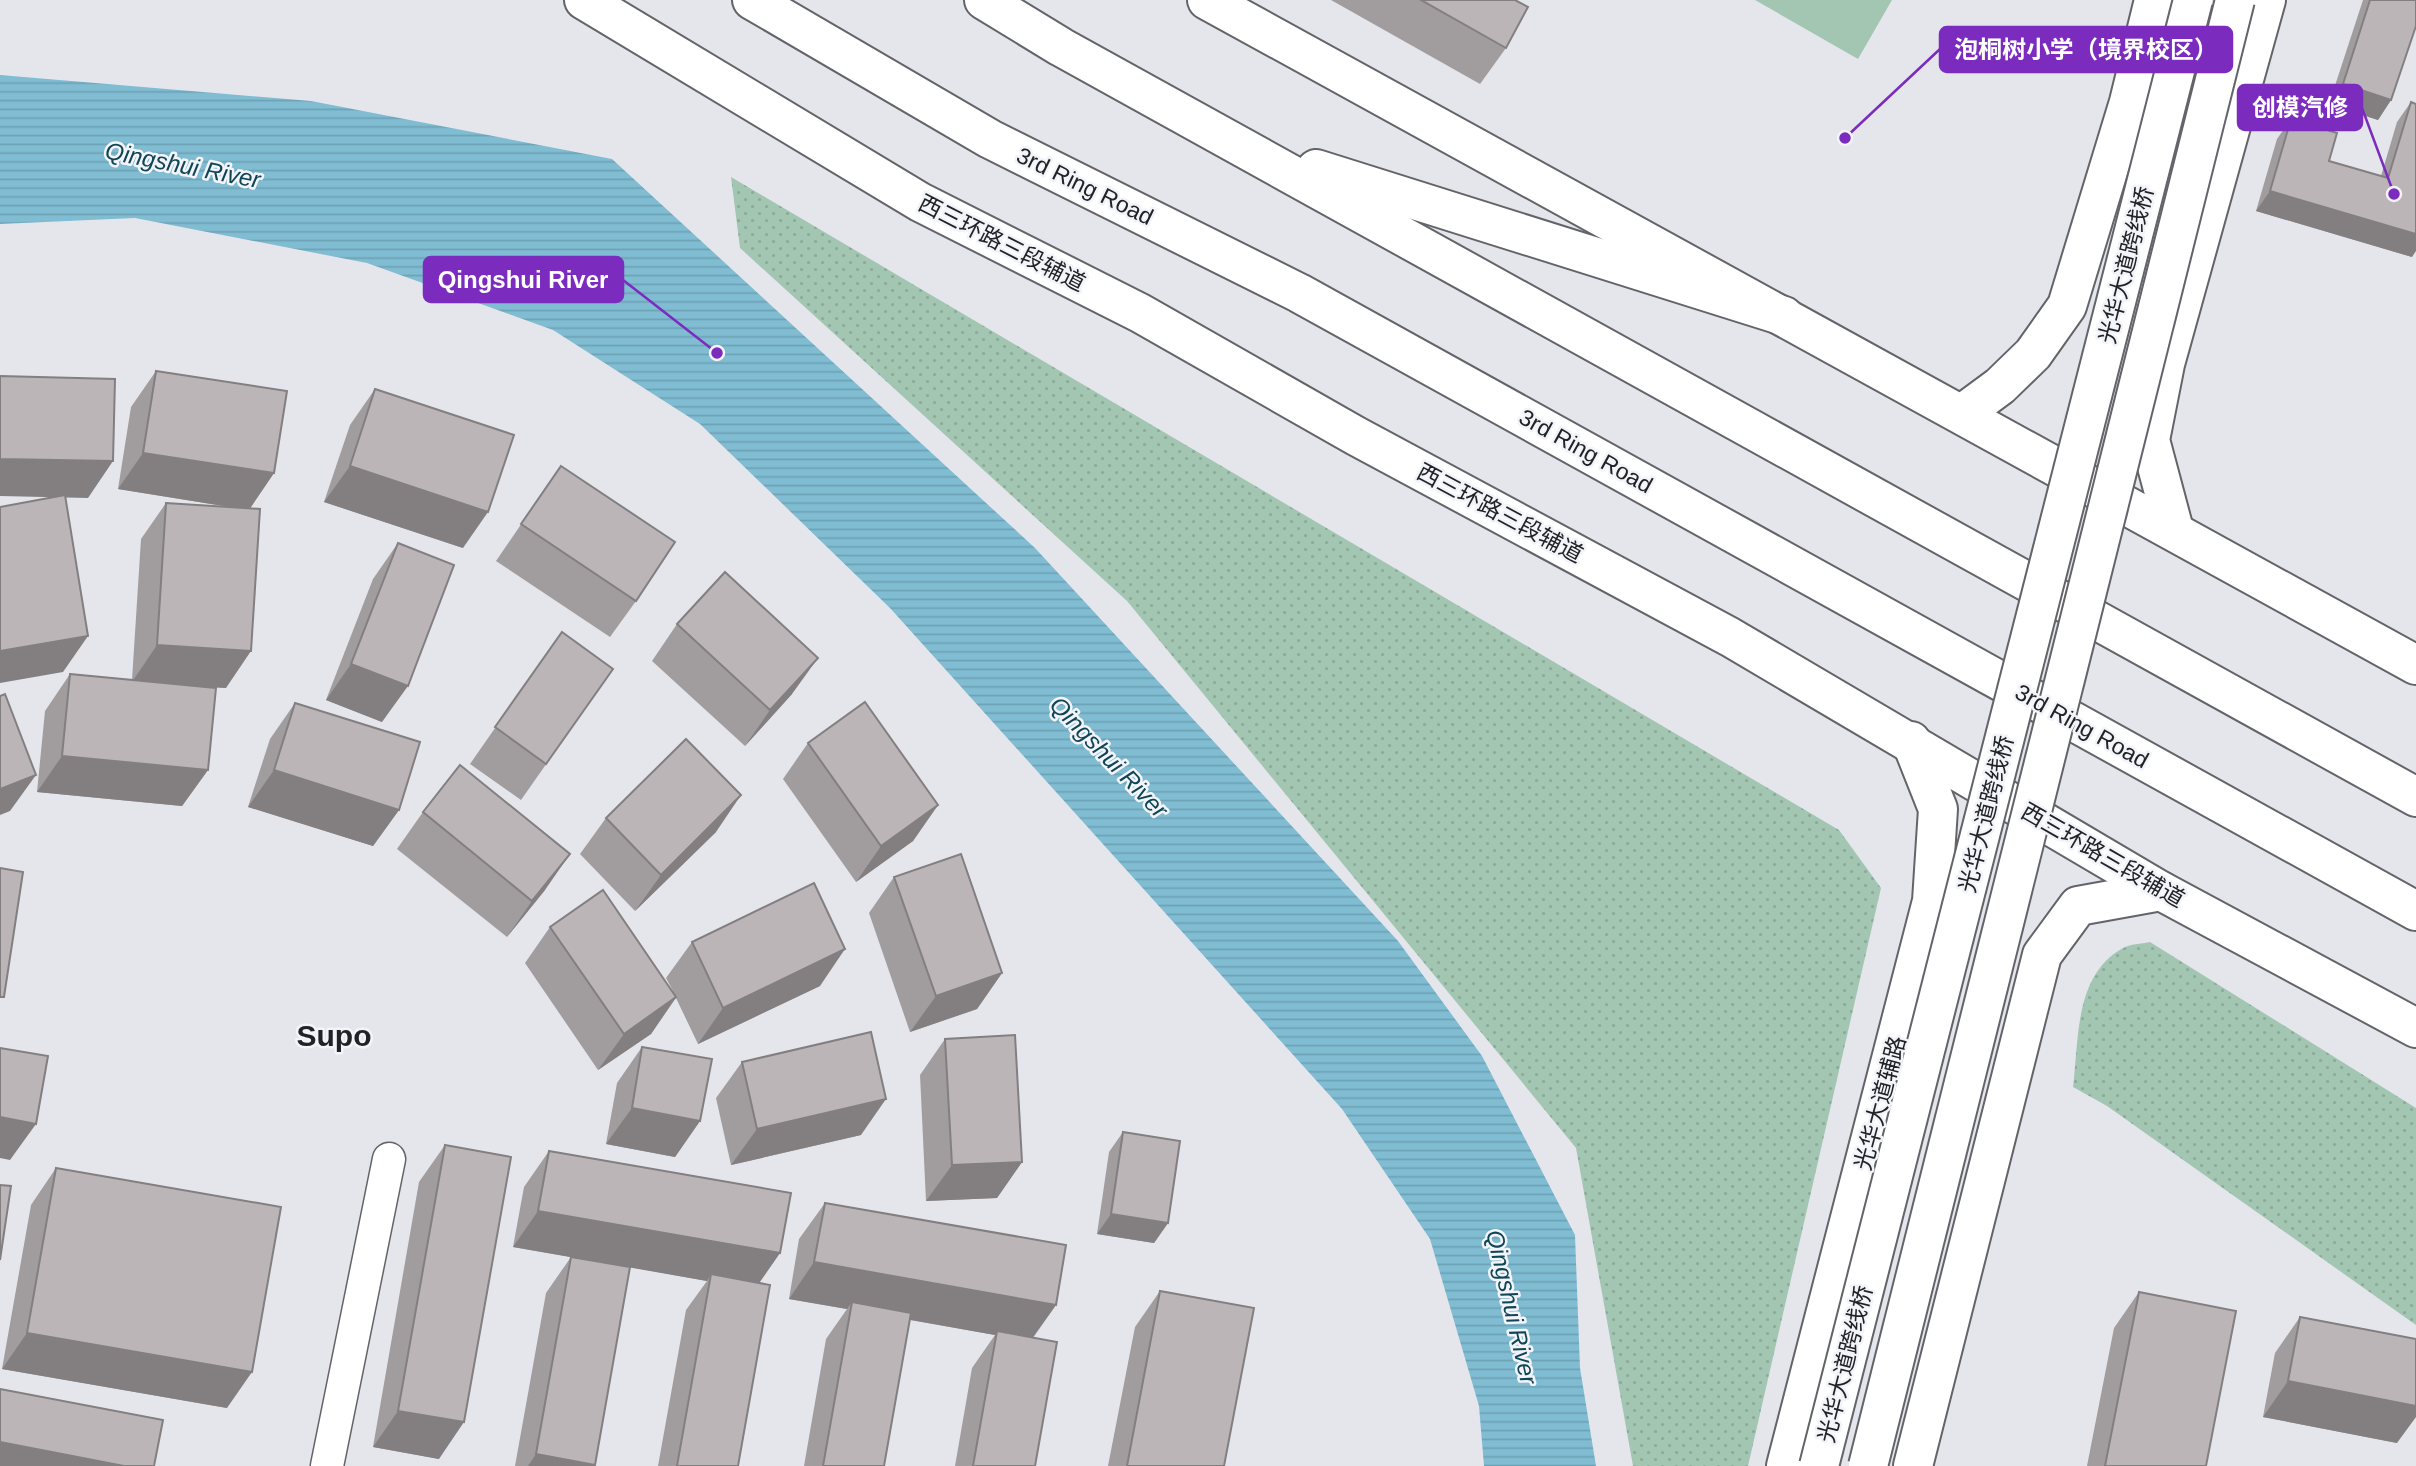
<svg xmlns="http://www.w3.org/2000/svg" width="2416" height="1466" font-family="Arial,'Noto Sans SC',sans-serif">
<style>
.grass{fill:url(#grass-dots)}
.pitch{fill:#a3c6b2}
.water{fill:url(#water-rules)}
.lines{fill:none;stroke-linecap:round;stroke-linejoin:round}
.street-casing{stroke:#636469;stroke-width:35}
.secondary-casing{stroke:#636469;stroke-width:42}
.highway-casing{stroke:#636469;stroke-width:42}
.street{stroke:#fff;stroke-width:32}
.secondary{stroke:#fff;stroke-width:38}
.highway{stroke:#fff;stroke-width:38}
.primary-bridge-casing{stroke:#636469;stroke-width:42;stroke-linecap:butt}
.primary-bridge{stroke:#fff;stroke-width:38}
.wall{fill:#a19c9e}
.shaded-wall{fill:#837f81}
.building{fill:#bbb5b8;stroke:#837f81;stroke-width:2}
.labels{text-anchor:middle;dominant-baseline:central;stroke-width:5;stroke-linejoin:round;paint-order:stroke}
.street-label{font-size:23px;fill:#212224;stroke:#f2f4fa}
.water-label{font-size:24px;font-style:italic;fill:#0f4554;stroke:#f2f4fa}
.district-label{font-size:30px;font-weight:bold;fill:#212224;stroke:#f2f4fa}
.leader{fill:none;stroke:#7b2cbf;stroke-width:2.5}
.callout-dot{fill:#7b2cbf;stroke:#f2f4fa;stroke-width:2.5}
.callout{fill:#7b2cbf;stroke:#7b2cbf;stroke-width:2.5}
.callout-label{font-size:24px;text-anchor:middle;font-weight:bold;fill:#fff}
</style>
<defs>
<pattern id="grass-dots" width="8" height="8" patternUnits="userSpaceOnUse" patternTransform="scale(1.75)"><rect width="8" height="8" fill="#a3c6b2"/><path d="M2 2h.1M6 6h.1" fill="none" stroke="#8caa99" stroke-width="1.8" stroke-linecap="round"/></pattern>
<pattern id="water-rules" width="6" height="5" patternUnits="userSpaceOnUse" patternTransform="scale(1.75)"><rect width="6" height="5" fill="#80bdd3"/><path d="M0 2.5h6" fill="none" stroke="#6ea2b5"/></pattern>
</defs>
<rect width="100%" height="100%" fill="#e5e6ec"/>
<g class="grass">
<polygon points="731,177 1839,830 1881,888 1748,1466 1633,1466 1576,1148 1127,601 740,248"/>
<path d="M 2150,942 L 2416,1108 L 2416,1325 L 2107,1106 L 2073,1087 C 2079,1040 2074,975 2123,948 C 2130,944 2141,944 2150,942 Z"/>
</g>
<polygon class="pitch" points="1755,0 1892,0 1858,59"/>
<polygon class="water" points="0,75 311,101 612,159 1035,548 1398,941 1482,1056 1575,1235 1580,1368 1596,1466 1484,1466 1479,1406 1430,1239 1342,1109 890,608 700,424 553,330 367,263 135,218 0,224"/>
<g class="lines">
<defs>
<polyline id="street" points="327,1466 389,1159"/>
<g id="secondary">
<polyline points="584,0 920,202 1140,313 1356,436 1730,637 2161,891 2416,1028"/>
<polyline points="1207,0 2416,665"/>
<polyline points="1962,414 2000,386 2033,354 2067,306 2129,102 2154,0"/>
<polyline points="2174,530 2150,440 2165,364 2266,0"/>
<polyline points="1786,1466 1932,901 1938,809 1911,741"/>
<polyline points="1913,1466 2042,955 2078,906 2161,891"/>
</g>
<g id="highway">
<polyline points="752,0 990,139 1299,293 2416,911"/>
<polyline points="984,0 1061,47 2416,797"/>
<polyline points="1316,169 1784,316"/>
</g>
</defs>
<use href="#street" class="street-casing"/>
<use href="#secondary" class="secondary-casing"/>
<use href="#highway" class="highway-casing"/>
<use href="#street" class="street"/>
<use href="#secondary" class="secondary"/>
<use href="#highway" class="highway"/>
<defs>
<g id="primary-bridge">
<polyline points="1819,1466 2193,0"/>
<polyline points="1868,1466 2235,0"/>
</g>
</defs>
<use href="#primary-bridge" class="primary-bridge-casing"/>
<use href="#primary-bridge" class="primary-bridge"/>
</g>
<g class="wall">
<polygon points="1331,0 1515,0 1506,48 1480,84"/>
<polygon points="2363,0 2416,0 2415,29 2391,100 2378,120 2329,104"/>
<polygon points="2411,102 2412,257 2256,211 2277,139 2291,119 2329,161 2381,176 2397,122"/>
<polygon points="156,371 274,473 250,508 226,688 178,685 208,770 182,806 37,792 45,711 70,674 132,680 141,539 166,503 229,507 118,489 131,407"/>
<polygon points="375,389 463,548 324,502 350,425"/>
<polygon points="561,466 636,601 610,637 496,561"/>
<polygon points="398,543 382,722 326,700 373,579"/>
<polygon points="677,624 792,694 745,746 652,661"/>
<polygon points="562,632 613,669 521,800 470,764"/>
<polygon points="295,703 399,810 373,846 248,807 270,739"/>
<polygon points="808,743 938,805 913,841 856,882 783,779"/>
<polygon points="423,812 545,890 507,937 397,849"/>
<polygon points="606,818 716,832 635,911 580,854"/>
<polygon points="894,877 1002,973 977,1009 910,1032 869,913"/>
<polygon points="550,927 673,991 666,978 692,942 820,986 698,1044 676,998 651,1034 598,1070 525,963"/>
<polygon points="945,1039 1022,1162 997,1198 926,1201 920,1075"/>
<polygon points="642,1047 700,1121 675,1157 606,1144 617,1083"/>
<polygon points="742,1062 861,1135 731,1165 716,1098"/>
<polygon points="1123,1132 1168,1223 1154,1243 1097,1234 1109,1152"/>
<polygon points="445,1145 439,1459 373,1447 419,1182"/>
<polygon points="549,1151 780,1253 759,1283 738,1466 658,1466 686,1310 707,1281 630,1267 595,1465 594,1466 515,1466 546,1293 571,1257 513,1247 524,1187"/>
<polygon points="56,1168 227,1408 2,1369 31,1205"/>
<polygon points="825,1203 1056,1305 1033,1338 1035,1466 955,1466 972,1368 995,1335 910,1320 884,1466 804,1466 826,1339 847,1309 789,1299 799,1239"/>
<polygon points="1160,1291 1224,1466 1108,1466 1135,1327"/>
<polygon points="2139,1292 2206,1466 2087,1466 2114,1328"/>
<polygon points="2300,1317 2397,1443 2263,1417 2275,1353"/>
</g>
<g class="shaded-wall">
<polygon points="2343,84 2391,100 2378,120 2329,104"/>
<polygon points="2270,191 2416,234 2416,251 2412,257 2256,211"/>
<polygon points="143,453 274,473 249,510 118,489"/>
<polygon points="0,459 113,461 88,498 0,496"/>
<polygon points="350,466 488,512 463,548 324,502"/>
<polygon points="88,636 63,672 0,683 0,651"/>
<polygon points="157,645 251,651 226,688 132,682"/>
<polygon points="818,658 792,694 745,746 770,710"/>
<polygon points="351,664 408,686 382,722 326,700"/>
<polygon points="62,756 208,770 182,806 37,792"/>
<polygon points="274,770 399,810 373,846 248,807"/>
<polygon points="36,775 10,811 0,815 0,789"/>
<polygon points="741,795 716,832 635,911 661,875"/>
<polygon points="938,805 913,841 856,882 881,846"/>
<polygon points="570,854 545,890 507,937 532,901"/>
<polygon points="845,949 820,986 698,1044 723,1008"/>
<polygon points="1002,973 977,1009 910,1032 936,996"/>
<polygon points="676,997 651,1034 598,1070 624,1034"/>
<polygon points="886,1099 861,1135 731,1165 757,1129"/>
<polygon points="632,1108 700,1121 675,1157 606,1144"/>
<polygon points="0,1117 36,1124 10,1160 0,1158"/>
<polygon points="1022,1162 997,1198 926,1201 952,1165"/>
<polygon points="538,1211 780,1253 755,1289 711,1274 707,1281 513,1247"/>
<polygon points="1111,1214 1168,1223 1154,1243 1097,1234"/>
<polygon points="814,1262 1056,1305 1030,1341 997,1331 995,1335 850,1309 852,1302 847,1309 789,1299"/>
<polygon points="27,1333 252,1372 227,1408 2,1369"/>
<polygon points="2288,1381 2416,1406 2416,1417 2397,1443 2263,1417"/>
<polygon points="398,1411 464,1422 439,1459 373,1447"/>
<polygon points="0,1442 124,1466 0,1466"/>
<polygon points="536,1454 595,1465 594,1466 528,1466"/>
</g>
<g class="building">
<polygon points="1421,0 1515,0 1528,7 1506,48"/>
<polygon points="2370,0 2416,0 2416,26 2391,100 2343,84"/>
<polygon points="2411,102 2416,104 2416,234 2270,191 2291,119 2337,133 2329,161 2388,178"/>
<polygon points="156,371 287,391 274,473 143,453"/>
<polygon points="0,376 115,379 113,461 0,459"/>
<polygon points="375,389 514,435 488,512 350,466"/>
<polygon points="561,466 675,542 636,601 521,524"/>
<polygon points="65,495 88,636 0,651 0,507"/>
<polygon points="166,503 260,509 251,651 157,645"/>
<polygon points="398,543 454,565 408,686 351,664"/>
<polygon points="725,572 818,658 770,710 677,624"/>
<polygon points="562,632 613,669 546,764 495,727"/>
<polygon points="70,674 216,688 208,770 62,756"/>
<polygon points="5,694 36,775 0,789 0,696"/>
<polygon points="865,702 938,805 881,846 808,743"/>
<polygon points="295,703 420,742 399,810 274,770"/>
<polygon points="686,739 741,795 661,875 606,818"/>
<polygon points="460,765 570,854 532,901 423,812"/>
<polygon points="961,854 1002,973 936,996 894,877"/>
<polygon points="0,868 23,872 4,997 0,997"/>
<polygon points="814,883 845,949 723,1008 692,942"/>
<polygon points="603,890 676,997 624,1034 550,927"/>
<polygon points="871,1032 886,1099 757,1129 742,1062"/>
<polygon points="1015,1035 1022,1162 952,1165 945,1039"/>
<polygon points="642,1047 712,1059 700,1121 632,1108"/>
<polygon points="0,1048 48,1056 36,1124 0,1117"/>
<polygon points="1123,1132 1180,1141 1168,1223 1111,1214"/>
<polygon points="445,1145 511,1157 464,1422 398,1411"/>
<polygon points="549,1151 791,1193 780,1253 538,1211"/>
<polygon points="56,1168 281,1207 252,1372 27,1333"/>
<polygon points="0,1185 11,1186 0,1260"/>
<polygon points="825,1203 1066,1245 1056,1305 814,1262"/>
<polygon points="571,1257 630,1267 595,1465 536,1454"/>
<polygon points="711,1274 770,1285 738,1466 677,1466"/>
<polygon points="1160,1291 1254,1308 1224,1466 1127,1466"/>
<polygon points="2139,1292 2236,1311 2206,1466 2105,1466"/>
<polygon points="852,1302 911,1313 884,1466 823,1466"/>
<polygon points="2300,1317 2416,1339 2416,1406 2288,1381"/>
<polygon points="997,1331 1057,1342 1035,1466 973,1466"/>
<polygon points="0,1389 163,1420 154,1466 124,1466 0,1442"/>
</g>
<g class="labels">
<g class="street-label">
<text transform="translate(1085 186) rotate(26)">3rd Ring Road</text>
<text transform="translate(1002 243) rotate(27)">西三环路三段辅道</text>
<text transform="translate(2126 265) rotate(-76)">光华大道跨线桥</text>
<text transform="translate(1586 451) rotate(29)">3rd Ring Road</text>
<text transform="translate(1500 513) rotate(28)">西三环路三段辅道</text>
<text transform="translate(2082 726) rotate(29)">3rd Ring Road</text>
<text transform="translate(1986 814) rotate(-76)">光华大道跨线桥</text>
<text transform="translate(2103 855) rotate(30)">西三环路三段辅道</text>
<text transform="translate(1880 1103) rotate(-75)">光华大道辅路</text>
<text transform="translate(1845 1364) rotate(-76)">光华大道跨线桥</text>
</g>
<g class="water-label">
<text transform="translate(183 165) rotate(11)">Qingshui River</text>
<text transform="translate(1109 757) rotate(46)">Qingshui River</text>
<text transform="translate(1512 1307) rotate(77)">Qingshui River</text>
</g>
<g class="district-label">
<text x="334" y="1035">Supo</text>
</g>
</g>
<path class="leader" d="M1845 138L1940 49M2394 194L2362 108M717 353L623 280"/>
<g class="callout-dot">
<circle cx="1845" cy="138" r="7"/>
<circle cx="2394" cy="194" r="7"/>
<circle cx="717" cy="353" r="7"/>
</g>
<g class="callout">
<rect x="1940" y="27" width="292" height="45" rx="7"/>
<rect x="2238" y="85" width="124" height="45" rx="7"/>
<rect x="424" y="257" width="199" height="45" rx="7"/>
</g>
<g class="callout-label">
<text x="2086" y="58">泡桐树小学（境界校区）</text>
<text x="2300" y="116">创模汽修</text>
<text x="523" y="288">Qingshui River</text>
</g>
</svg>
